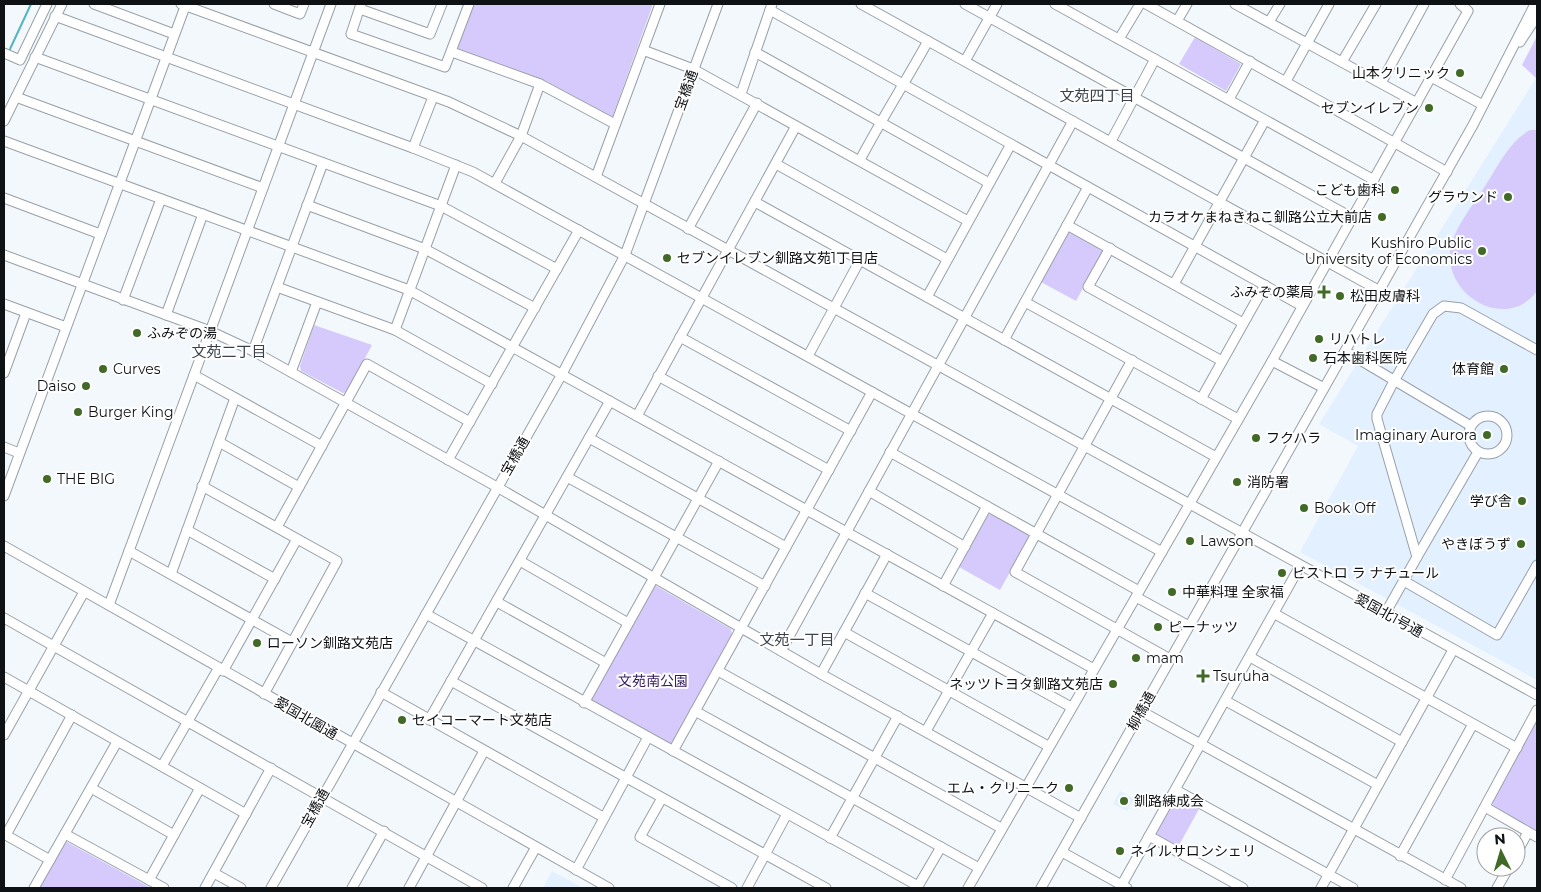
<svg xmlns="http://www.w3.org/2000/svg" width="1541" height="892" font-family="Montserrat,'Noto Sans JP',sans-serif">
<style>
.built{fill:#e2f0ff}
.green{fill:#d6cafd}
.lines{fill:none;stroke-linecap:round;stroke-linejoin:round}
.stream{stroke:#53b5be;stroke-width:2}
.minor-casing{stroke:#98a0a8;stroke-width:11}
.minor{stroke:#fff;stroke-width:9}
.poi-dot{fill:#416a26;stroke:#fff;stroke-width:2}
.labels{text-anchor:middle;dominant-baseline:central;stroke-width:4;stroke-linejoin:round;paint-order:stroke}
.poi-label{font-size:14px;fill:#0f1215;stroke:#fff;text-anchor:start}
.street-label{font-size:14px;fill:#0f1215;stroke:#fff}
.park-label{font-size:14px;fill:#361a64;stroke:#fff}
.neighbourhood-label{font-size:15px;fill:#3b4249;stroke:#fff}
</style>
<rect width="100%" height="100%" fill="#f3f8fd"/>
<g class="built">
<polygon points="1536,78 1537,78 1537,680 1300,552 1358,446 1319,424"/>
<polygon points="1120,791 1134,799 1127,811 1113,804"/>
<polygon points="552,871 583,888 543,888"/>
</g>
<g class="green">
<polygon points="474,4 653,4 612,118 546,81 457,48"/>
<polygon points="1537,36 1537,79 1522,65"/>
<polygon points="1195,37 1241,64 1226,91 1179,64"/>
<path d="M 1530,130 L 1537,130 L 1537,291 C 1508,331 1447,298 1450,253 C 1450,233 1476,201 1487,183 C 1499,164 1510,141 1530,130 Z"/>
<polygon points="1069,230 1104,249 1076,301 1041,282"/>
<polygon points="314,325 372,345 347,392 343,393 301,371 300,366"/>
<polygon points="991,514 1027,533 1029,538 1000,590 959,567 988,515"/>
<polygon points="656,586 731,629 732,634 671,746 591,701 590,698 652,587"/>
<polygon points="1537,718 1537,831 1493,806 1492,801"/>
<polygon points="1180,797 1199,809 1178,847 1157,835 1157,832 1176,799"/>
<polygon points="65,841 151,888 39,888"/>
</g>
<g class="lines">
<polyline class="stream" points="10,49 31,4"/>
<defs>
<g id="minor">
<polyline points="94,4 174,34"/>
<polyline points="181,4 449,102 521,136 1537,695"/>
<polyline points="274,4 300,14 304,4"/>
<polyline points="361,4 351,34 445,67 469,4"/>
<polyline points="861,4 1380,291"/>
<polyline points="965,4 1351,217"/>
<polyline points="1055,4 1374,180"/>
<polyline points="1146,4 1447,172"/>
<polyline points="1235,4 1417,103"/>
<polyline points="360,9 430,34 442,4"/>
<polyline points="770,10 1302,306"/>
<polyline points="55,16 413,148 473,172 1162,552"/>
<polyline points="1177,21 1187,4"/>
<polyline points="1269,22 1280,4"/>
<polyline points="1119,39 1140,4"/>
<polyline points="1520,42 1537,16"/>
<polyline points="643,50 693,69 968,221"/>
<polyline points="452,52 540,84 615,124"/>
<polyline points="755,52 989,183"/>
<polyline points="4,53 20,60 47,4"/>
<polyline points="35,57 441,206 557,269"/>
<polyline points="965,61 997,4"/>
<polyline points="1342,62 1376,4"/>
<polyline points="1431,77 1483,105"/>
<polyline points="1286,81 1329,4"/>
<polyline points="1381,83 1424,4"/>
<polyline points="741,94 772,4"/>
<polyline points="16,97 263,188"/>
<polyline points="1229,99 1250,61"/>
<polyline points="4,121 62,4"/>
<polyline points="4,141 409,290 1094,669"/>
<polyline points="1111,141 1155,59"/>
<polyline points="413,148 433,97"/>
<path d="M 860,160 C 881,120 906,81 928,41"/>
<polyline points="776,164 947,259"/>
<polyline points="596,177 660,4"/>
<polyline points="495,183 521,136 540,84"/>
<polyline points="4,198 100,234"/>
<polyline points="755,202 1216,457"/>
<polyline points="307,205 425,249 535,308"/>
<polyline points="1067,225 1243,323"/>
<polyline points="688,229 757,103"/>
<polyline points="1110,248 1088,287 1222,361"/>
<polyline points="4,255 210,331 253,351 497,487 821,674 1081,818"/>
<polyline points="1174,284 1265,120"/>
<polyline points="277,287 395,330 492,384"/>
<polyline points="927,297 1011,144"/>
<polyline points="123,300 161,199"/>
<polyline points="1025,302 1238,419"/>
<polyline points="4,304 66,327"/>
<polyline points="166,315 203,214"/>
<polyline points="395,330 456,165"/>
<polyline points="680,337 851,431"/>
<polyline points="1004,340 1088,187"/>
<polyline points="253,351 323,163"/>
<polyline points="1345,351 1471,426"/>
<polyline points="808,356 860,260"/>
<polyline points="1132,360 1015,572 1170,659"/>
<polyline points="1272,361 1324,388"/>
<polyline points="291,372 317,302"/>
<polyline points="4,373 26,313"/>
<polyline points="194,375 322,446"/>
<polyline points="658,376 829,470"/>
<polyline points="1201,399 1265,285"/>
<polyline points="637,416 796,126"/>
<circle cx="1488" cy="435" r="19"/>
<polyline points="589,438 786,547"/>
<polyline points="219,442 299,487"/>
<polyline points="4,447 19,453"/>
<polyline points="890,452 1139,591"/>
<polyline points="448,460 579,230"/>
<polyline points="567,477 765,586"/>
<polyline points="202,486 337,561 264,694"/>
<polyline points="869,491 965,547"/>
<polyline points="4,496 186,4"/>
<polyline points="277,527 367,364 470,422"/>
<polyline points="187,530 275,579"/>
<polyline points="4,546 609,888"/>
<polyline points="129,551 292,642"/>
<polyline points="1417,557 1478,452"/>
<polyline points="520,561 628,623"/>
<polyline points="171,574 235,398"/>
<polyline points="1404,581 1497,635 1537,565"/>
<polyline points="943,586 987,506"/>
<polyline points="865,593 1071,707"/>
<polyline points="1136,597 1189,626"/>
<polyline points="497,602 606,663"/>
<polyline points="109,605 331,4"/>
<polyline points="1386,612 1417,557 1377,419 1377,414 1394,381 1433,314 1444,306 1461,308 1537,350"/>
<polyline points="426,614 918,886"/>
<polyline points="1275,614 1517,748"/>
<polyline points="4,618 482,888"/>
<polyline points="844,632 1048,746"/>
<polyline points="781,651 1073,121"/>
<polyline points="1250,657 1402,742"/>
<polyline points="223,671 297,539"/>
<polyline points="718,671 1001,828"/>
<polyline points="821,674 887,554"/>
<polyline points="4,677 246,814"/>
<polyline points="451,681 826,888"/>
<polyline points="381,692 603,817"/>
<polyline points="1226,701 1378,785"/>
<polyline points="584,703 719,461"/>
<polyline points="695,711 979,868"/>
<polyline points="1141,711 1461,888"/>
<polyline points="429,720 610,401"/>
<polyline points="926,731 993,613"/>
<polyline points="4,735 84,592"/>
<polyline points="673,751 872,392"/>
<polyline points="162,766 218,669"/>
<polyline points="91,788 174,835"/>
<polyline points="1176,790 1353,888"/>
<polyline points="662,798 640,837 732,888"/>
<polyline points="1485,807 1537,837"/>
<polyline points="4,834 50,860"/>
<polyline points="65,834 164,888"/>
<polyline points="6,835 72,715"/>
<polyline points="1149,836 1243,888"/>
<polyline points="830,838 898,716"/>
<polyline points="1062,852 1127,888"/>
<polyline points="1516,854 1528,832"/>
<polyline points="1400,856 1473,724"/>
<polyline points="576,870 648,737"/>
<polyline points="214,873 241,888"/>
<polyline points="149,880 200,788"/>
<polyline points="1445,880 1537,710"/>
<polyline points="34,888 117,742"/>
<polyline points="205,888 271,768"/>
<polyline points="271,888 562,374 625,255 718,4"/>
<polyline points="352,888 384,831"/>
<polyline points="409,888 484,751"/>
<polyline points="513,888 536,847"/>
<polyline points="747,888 787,814"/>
<polyline points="917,888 941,847"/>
<polyline points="968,888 1272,361 1468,11 1460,4"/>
<polyline points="1041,888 1473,125 1535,4"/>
<polyline points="1120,888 1300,566"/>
<polyline points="1321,888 1453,650"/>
<polyline points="1497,888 1509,867"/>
</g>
</defs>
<use href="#minor" class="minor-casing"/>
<use href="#minor" class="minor"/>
</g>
<g class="poi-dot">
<circle cx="1460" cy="73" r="5"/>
<circle cx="1429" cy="108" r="5"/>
<circle cx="1395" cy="190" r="5"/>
<circle cx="1508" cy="197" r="5"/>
<circle cx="1382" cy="217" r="5"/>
<circle cx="1482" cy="251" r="5"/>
<circle cx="667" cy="258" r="5"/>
<path d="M1321.5 284.5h5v5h5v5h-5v5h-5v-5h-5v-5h5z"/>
<circle cx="1340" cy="296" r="5"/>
<circle cx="137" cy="333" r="5"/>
<circle cx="1319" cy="339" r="5"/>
<circle cx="1313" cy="358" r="5"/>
<circle cx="103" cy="369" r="5"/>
<circle cx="1504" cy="369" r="5"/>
<circle cx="86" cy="386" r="5"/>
<circle cx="78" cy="412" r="5"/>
<circle cx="1487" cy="435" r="5"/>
<circle cx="1256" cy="438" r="5"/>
<circle cx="47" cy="479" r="5"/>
<circle cx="1237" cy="482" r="5"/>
<circle cx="1522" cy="501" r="5"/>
<circle cx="1304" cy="508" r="5"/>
<circle cx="1190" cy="541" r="5"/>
<circle cx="1521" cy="544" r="5"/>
<circle cx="1282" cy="573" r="5"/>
<circle cx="1172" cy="592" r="5"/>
<circle cx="1158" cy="627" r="5"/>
<circle cx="257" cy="643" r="5"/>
<circle cx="1136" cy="658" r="5"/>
<path d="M1200.5 668.5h5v5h5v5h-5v5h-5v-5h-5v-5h5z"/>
<circle cx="1113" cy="684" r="5"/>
<circle cx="402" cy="720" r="5"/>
<circle cx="1069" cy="788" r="5"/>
<circle cx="1124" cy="801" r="5"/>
<circle cx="1120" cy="851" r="5"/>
</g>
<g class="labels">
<g class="poi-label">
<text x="1450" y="73" text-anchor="end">山本クリニック</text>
<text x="1419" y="108" text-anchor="end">セブンイレブン</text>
<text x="1385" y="190" text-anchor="end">こども歯科</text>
<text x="1498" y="197" text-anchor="end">グラウンド</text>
<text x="1372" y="217" text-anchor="end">カラオケまねきねこ釧路公立大前店</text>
<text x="1472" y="243" text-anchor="end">Kushiro Public<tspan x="1472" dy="16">University of Economics</tspan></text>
<text x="677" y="258">セブンイレブン釧路文苑1丁目店</text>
<text x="1314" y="292" text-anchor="end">ふみぞの薬局</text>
<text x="1350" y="296">松田皮膚科</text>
<text x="147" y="333">ふみぞの湯</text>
<text x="1329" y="339">リハトレ</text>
<text x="1323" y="358">石本歯科医院</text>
<text x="113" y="369">Curves</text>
<text x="1494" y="369" text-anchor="end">体育館</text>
<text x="76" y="386" text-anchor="end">Daiso</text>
<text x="88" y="412">Burger King</text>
<text x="1477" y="435" text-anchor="end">Imaginary Aurora</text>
<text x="1266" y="438">フクハラ</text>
<text x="57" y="479">THE BIG</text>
<text x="1247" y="482">消防署</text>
<text x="1512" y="501" text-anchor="end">学び舎</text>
<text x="1314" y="508">Book Off</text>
<text x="1200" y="541">Lawson</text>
<text x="1511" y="544" text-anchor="end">やきぼうず</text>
<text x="1292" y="573">ビストロ ラ ナチュール</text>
<text x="1182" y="592">中華料理 全家福</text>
<text x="1168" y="627">ピーナッツ</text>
<text x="267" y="643">ローソン釧路文苑店</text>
<text x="1146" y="658">mam</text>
<text x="1213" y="676">Tsuruha</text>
<text x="1103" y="684" text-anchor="end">ネッツトヨタ釧路文苑店</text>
<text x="412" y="720">セイコーマート文苑店</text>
<text x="1059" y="788" text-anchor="end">エム・クリニーク</text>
<text x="1134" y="801">釧路練成会</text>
<text x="1130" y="851">ネイルサロンシェリ</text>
</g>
<g class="street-label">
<text transform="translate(686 90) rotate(-70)">宝橋通</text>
<text transform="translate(515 456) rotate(-60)">宝橋通</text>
<text transform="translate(1389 615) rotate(29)">愛国北1号通</text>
<text transform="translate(1141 711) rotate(-61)">柳橋通</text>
<text transform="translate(306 718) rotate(30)">愛国北園通</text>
<text transform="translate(315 808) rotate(-61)">宝橋通</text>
</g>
<g class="park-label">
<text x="653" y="681">文苑南公園</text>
</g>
<g class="neighbourhood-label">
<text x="1097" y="95">文苑四丁目</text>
<text x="229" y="351">文苑二丁目</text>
<text x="797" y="639">文苑一丁目</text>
</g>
</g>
<rect width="1541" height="892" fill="none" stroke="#0f1215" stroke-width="10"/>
<g transform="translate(1501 852) rotate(355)"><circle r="24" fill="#ffffff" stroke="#9fa0a1"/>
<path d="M0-4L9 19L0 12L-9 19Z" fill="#416a26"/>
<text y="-8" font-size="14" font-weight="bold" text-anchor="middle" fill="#0f1215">N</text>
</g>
</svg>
